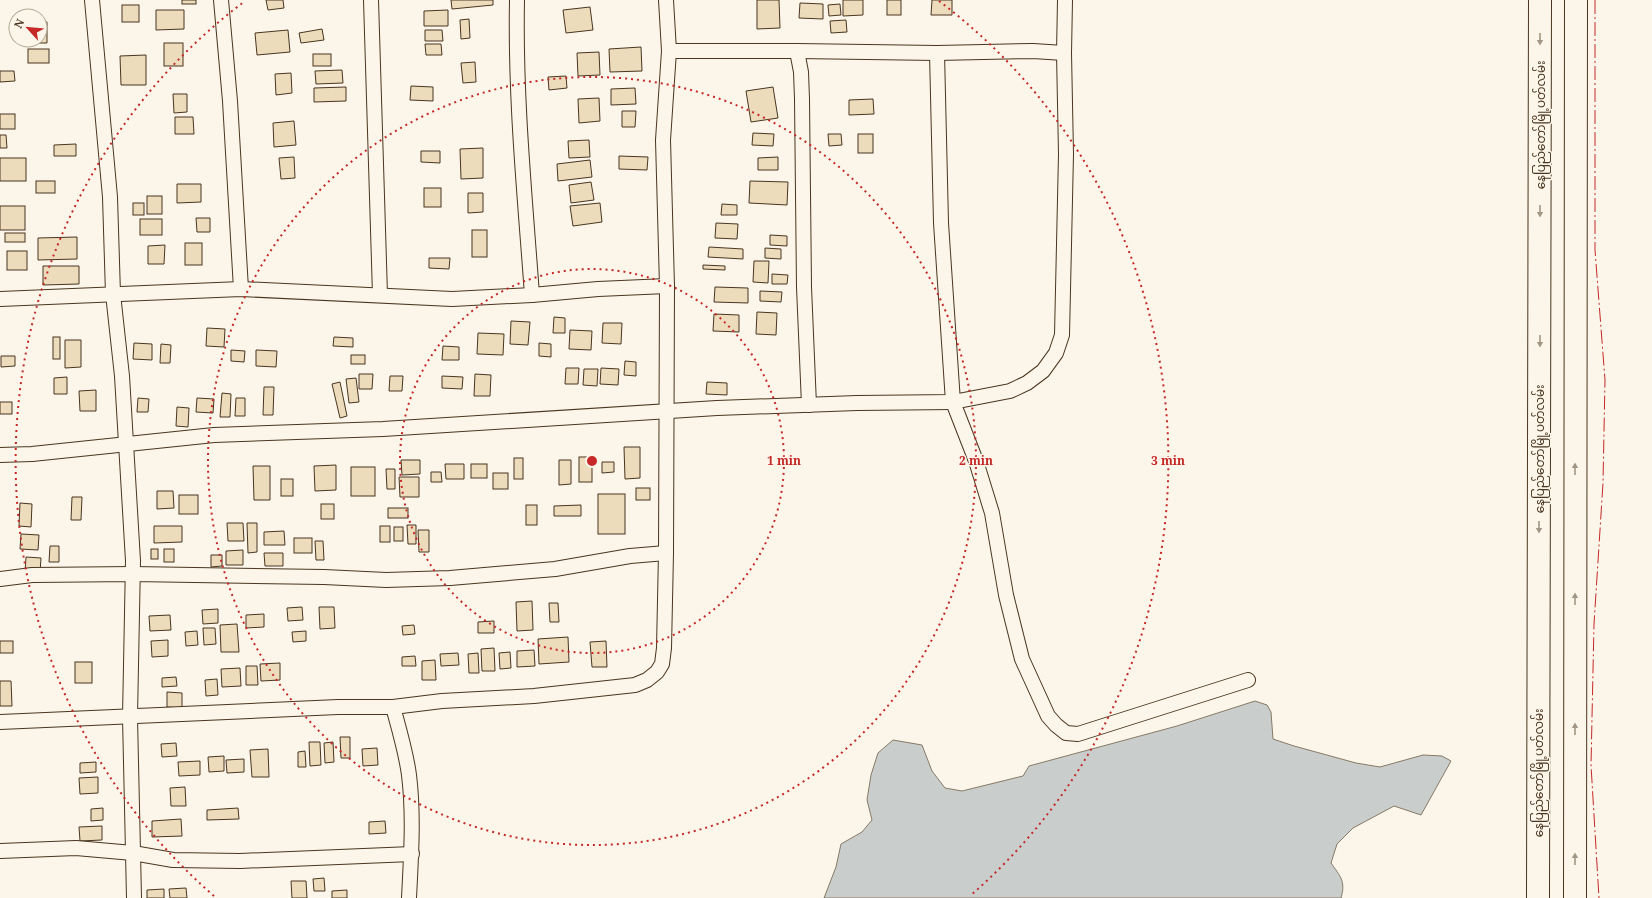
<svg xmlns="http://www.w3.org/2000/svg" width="1652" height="898" font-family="'Noto Serif','Noto Sans Myanmar',serif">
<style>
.water{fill:#c9cecd;stroke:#887966}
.building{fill:#ecdcbc;stroke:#4a3520}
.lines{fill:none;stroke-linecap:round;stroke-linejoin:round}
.minor-casing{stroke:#4a3520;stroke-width:16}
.primary-casing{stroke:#4a3520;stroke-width:24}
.minor{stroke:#fbf6e9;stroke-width:14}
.primary{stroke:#fbf6e9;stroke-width:22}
.power{stroke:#c62828;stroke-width:1;stroke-dasharray:14 3 2 3;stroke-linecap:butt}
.oneway{fill:#a29684}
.ring{fill:none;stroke:#c62828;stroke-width:2;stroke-dasharray:2 4}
.labels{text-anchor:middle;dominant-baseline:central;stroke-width:3;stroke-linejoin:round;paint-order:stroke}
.street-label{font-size:12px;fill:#4a3520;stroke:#fbf6e9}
.centre{fill:#c62828;stroke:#fbf6e9;stroke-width:2}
.ring-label{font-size:12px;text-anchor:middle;font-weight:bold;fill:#c62828;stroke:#fbf6e9;stroke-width:3;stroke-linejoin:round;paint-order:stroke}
</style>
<rect width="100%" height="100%" fill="#fbf6e9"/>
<path class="water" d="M 1255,701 L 1267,705 L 1271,712 L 1273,739 L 1294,746 L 1356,763 L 1380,767 L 1423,755 L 1442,756 L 1451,761 L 1421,815 L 1394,806 L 1353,828 L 1337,844 L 1331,863 C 1340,876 1346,881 1341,898 L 824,898 L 836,867 L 841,844 L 862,832 L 872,820 L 867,800 L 871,775 L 878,753 L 893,740 L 922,745 L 932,771 L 945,788 L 962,791 L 1023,776 L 1029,766 L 1177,726 Z"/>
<g class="building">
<rect x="182" y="0" width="14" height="4"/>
<polygon points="266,0 283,0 284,8 268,10"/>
<polygon points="451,0 493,0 493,5 452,9"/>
<polygon points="757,0 779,0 780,28 757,29"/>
<polygon points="843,0 863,0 863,15 843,16"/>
<rect x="887" y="0" width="14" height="15"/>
<polygon points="932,0 952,0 952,15 931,15"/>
<polygon points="800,3 823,4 823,19 799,18"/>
<polygon points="840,4 841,15 829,16 828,5"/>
<rect x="122" y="5" width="17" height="17"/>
<polygon points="590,7 593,30 566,33 563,10"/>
<polygon points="156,10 184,10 184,29 156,30"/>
<polygon points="448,10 448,26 424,26 424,11"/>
<polygon points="469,19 470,38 461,39 460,20"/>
<polygon points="846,20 847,32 831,33 830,21"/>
<polygon points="40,22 47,22 47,43 30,43 30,40 40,40"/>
<polygon points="322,29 324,40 301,43 299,33"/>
<polygon points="288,30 290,52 257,55 255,33"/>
<polygon points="425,30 442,30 443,41 425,41"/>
<rect x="164" y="43" width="19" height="23"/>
<polygon points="425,44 441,44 442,55 426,55"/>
<polygon points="641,47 642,71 610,72 609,49"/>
<rect x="28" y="49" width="21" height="14"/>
<polygon points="599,52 600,75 578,76 577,53"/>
<rect x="313" y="54" width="18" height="12"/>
<polygon points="146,55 146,85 121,85 120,56"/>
<polygon points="475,62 476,82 463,83 461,63"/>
<polygon points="342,70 343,83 316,84 315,71"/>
<polygon points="0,71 14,71 15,81 0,82"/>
<polygon points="291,73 292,93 276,95 275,74"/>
<polygon points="566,76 567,88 549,90 548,77"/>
<polygon points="411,86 433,87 433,101 410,100"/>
<polygon points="346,87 346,101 314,102 314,88"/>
<polygon points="773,87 778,118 751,122 746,91"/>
<polygon points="635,88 636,104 611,105 611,89"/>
<polygon points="173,94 187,94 187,112 174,113"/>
<polygon points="599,98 600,121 579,123 578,99"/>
<polygon points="873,99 874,114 849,115 849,100"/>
<polygon points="622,111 636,111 635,127 622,127"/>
<rect x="0" y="114" width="15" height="15"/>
<polygon points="175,117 193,117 194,134 175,134"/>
<polygon points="294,121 296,145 274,147 273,123"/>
<polygon points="753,133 774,134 773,146 752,145"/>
<polygon points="828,134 841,134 842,145 829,146"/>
<rect x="858" y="134" width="15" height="19"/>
<polygon points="0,135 6,135 7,148 0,148"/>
<polygon points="589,140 590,157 569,158 568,141"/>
<polygon points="76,144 76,156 54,156 54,145"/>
<polygon points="483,148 483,178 461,179 460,149"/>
<polygon points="421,151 440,151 440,163 421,162"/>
<polygon points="619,156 648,157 647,170 619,169"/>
<polygon points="294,157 295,178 281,179 279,158"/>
<polygon points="778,157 778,170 758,170 758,158"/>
<rect x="0" y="158" width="26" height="23"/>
<polygon points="590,160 592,177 558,181 557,164"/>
<rect x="36" y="181" width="19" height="12"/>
<polygon points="750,181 788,182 787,205 749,203"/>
<polygon points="591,182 594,200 571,203 569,185"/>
<polygon points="177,184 201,184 201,202 177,203"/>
<rect x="424" y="188" width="17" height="19"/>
<polygon points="468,193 483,193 483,212 468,213"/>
<rect x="147" y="196" width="15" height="18"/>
<rect x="133" y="203" width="11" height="12"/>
<polygon points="600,203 602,222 573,226 570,206"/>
<polygon points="722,204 737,205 737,215 721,215"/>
<rect x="0" y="206" width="25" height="24"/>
<polygon points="196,218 210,218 210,232 197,232"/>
<rect x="140" y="219" width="22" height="16"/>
<polygon points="716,223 738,224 737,239 715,238"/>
<rect x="472" y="230" width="15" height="27"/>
<rect x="5" y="233" width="20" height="9"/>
<polygon points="770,235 787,236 787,246 770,245"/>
<polygon points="77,237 77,259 38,260 38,238"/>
<rect x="185" y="243" width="17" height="22"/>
<polygon points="165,245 164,264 148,264 148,246"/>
<polygon points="709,247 743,249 743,259 708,257"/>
<polygon points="765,248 781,249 781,259 765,258"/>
<rect x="7" y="251" width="20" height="19"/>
<polygon points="429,258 450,258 449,269 429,268"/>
<polygon points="754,261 769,261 768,283 753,282"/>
<polygon points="703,265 725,266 725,270 703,269"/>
<polygon points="43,266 79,266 79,284 43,285"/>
<polygon points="772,274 788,275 787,284 772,284"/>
<polygon points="715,287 748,288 748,303 714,302"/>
<polygon points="760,291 782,292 781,302 760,301"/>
<polygon points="757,312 777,313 776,335 756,334"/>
<polygon points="714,314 739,315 739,332 713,331"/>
<polygon points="554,317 565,318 565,333 553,333"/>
<polygon points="511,321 530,322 528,345 510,344"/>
<polygon points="603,323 622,323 621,344 602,343"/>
<polygon points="207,328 225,329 224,347 206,346"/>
<polygon points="570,330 592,331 591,350 569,349"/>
<polygon points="478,333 504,334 503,355 477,354"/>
<rect x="53" y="337" width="7" height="22"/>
<polygon points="334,337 353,338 353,347 333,346"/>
<polygon points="65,340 81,340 81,367 65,368"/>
<polygon points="134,343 152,344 152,360 133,359"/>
<polygon points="539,343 551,344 551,357 539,356"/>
<polygon points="161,344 171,345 170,363 160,363"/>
<polygon points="443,346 459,347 459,360 442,360"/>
<polygon points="231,350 245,351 244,362 231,361"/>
<polygon points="256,350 277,351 276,367 256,366"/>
<rect x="351" y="355" width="14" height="9"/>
<polygon points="1,356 15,356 15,366 1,367"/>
<polygon points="625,361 636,362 636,376 624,375"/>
<polygon points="566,368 579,368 578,384 565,384"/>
<polygon points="601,368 619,369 618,385 600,384"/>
<polygon points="584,369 598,369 597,386 583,385"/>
<polygon points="359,374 373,374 372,389 359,389"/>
<polygon points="475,374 491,375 490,396 474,396"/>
<polygon points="390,376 403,376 402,391 389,391"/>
<polygon points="442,376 463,377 462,389 442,388"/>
<polygon points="67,377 67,394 54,394 54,378"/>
<polygon points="356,378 359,402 349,403 346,379"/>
<polygon points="340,382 347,416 340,418 332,384"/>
<polygon points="707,382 727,383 727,395 706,394"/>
<polygon points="264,387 274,387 273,415 263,415"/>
<polygon points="96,390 96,411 80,411 79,391"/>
<polygon points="222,393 231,394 230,417 220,417"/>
<polygon points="138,398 149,399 148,412 137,412"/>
<polygon points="197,398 214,399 213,413 196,412"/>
<polygon points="236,398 245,398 245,416 235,416"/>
<rect x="0" y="402" width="12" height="12"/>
<polygon points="177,407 189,408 188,427 176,426"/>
<polygon points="624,447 640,447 640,478 625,479"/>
<rect x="579" y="457" width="13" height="25"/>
<rect x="514" y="458" width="9" height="21"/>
<polygon points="401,460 420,460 420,474 402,475"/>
<polygon points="559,460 571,460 571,484 559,485"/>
<polygon points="602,462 614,462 614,472 602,473"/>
<polygon points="445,464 464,464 464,479 446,479"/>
<rect x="471" y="464" width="16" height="14"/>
<polygon points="336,465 336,490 315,491 314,466"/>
<polygon points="253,466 270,466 270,500 254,500"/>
<rect x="351" y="467" width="24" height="29"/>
<polygon points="386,469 395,469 395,489 387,489"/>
<polygon points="431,472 441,472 442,482 431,482"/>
<rect x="493" y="473" width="15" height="16"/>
<polygon points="399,477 419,477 419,497 400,497"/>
<rect x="281" y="479" width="12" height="17"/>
<rect x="636" y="488" width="14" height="12"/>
<polygon points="157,491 173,491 174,508 157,509"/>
<rect x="598" y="494" width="27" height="40"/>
<rect x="179" y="495" width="19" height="19"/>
<polygon points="72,497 82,497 81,520 71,520"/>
<polygon points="20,503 32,504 31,527 19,526"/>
<rect x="321" y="504" width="13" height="15"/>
<rect x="526" y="505" width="11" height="20"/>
<polygon points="581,505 581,516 554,516 554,506"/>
<rect x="388" y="508" width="20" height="10"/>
<polygon points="227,523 243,523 244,541 228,541"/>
<polygon points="247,523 257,523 257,552 248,553"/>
<polygon points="407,525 416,525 416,544 408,544"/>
<polygon points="154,526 182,526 182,542 154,543"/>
<rect x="380" y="526" width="10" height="16"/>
<rect x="394" y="527" width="9" height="14"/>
<polygon points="418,530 429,530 429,552 419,552"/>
<polygon points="284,531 285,545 264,545 264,532"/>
<polygon points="21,534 39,535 38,550 20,549"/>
<rect x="294" y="538" width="18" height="15"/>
<polygon points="315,541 323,541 324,560 316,560"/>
<polygon points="50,546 59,546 59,562 49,562"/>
<rect x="151" y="549" width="7" height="10"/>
<rect x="164" y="549" width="10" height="13"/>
<polygon points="243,550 243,565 226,565 226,551"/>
<polygon points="264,553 283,553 283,566 265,566"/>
<polygon points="211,555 222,555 222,566 211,567"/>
<polygon points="26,557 41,558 40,573 25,573"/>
<polygon points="532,601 533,630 517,631 516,602"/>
<polygon points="549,603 558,603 559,622 550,622"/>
<polygon points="302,607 303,620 288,621 287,608"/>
<polygon points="319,607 334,607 335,628 320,629"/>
<polygon points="218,609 218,623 203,624 202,610"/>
<polygon points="264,614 264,627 246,628 246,615"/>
<polygon points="170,615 171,630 150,631 149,616"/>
<polygon points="494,621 494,633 478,633 478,622"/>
<polygon points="237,624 239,652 221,652 220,625"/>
<polygon points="414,625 415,634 403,635 402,626"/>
<polygon points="203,628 215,628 216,644 204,645"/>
<polygon points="197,631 198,645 186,646 185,632"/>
<polygon points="306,631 306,641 293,642 292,632"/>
<polygon points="568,637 569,662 539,664 538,639"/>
<polygon points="168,640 168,656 152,657 151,641"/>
<rect x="0" y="641" width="13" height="12"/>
<polygon points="606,641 607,667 592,667 590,642"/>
<polygon points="494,648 495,671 482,671 481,649"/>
<polygon points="534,650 535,666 517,667 517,651"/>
<polygon points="510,652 511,668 500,669 499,653"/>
<polygon points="458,653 459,665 441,666 440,654"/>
<polygon points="478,653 479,673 469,673 468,654"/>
<polygon points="415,656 416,666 402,666 402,657"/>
<polygon points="435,660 436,680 422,680 422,661"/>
<rect x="75" y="662" width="17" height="21"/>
<polygon points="280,663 280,680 261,681 260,664"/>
<polygon points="246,666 257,666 258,685 246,685"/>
<polygon points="240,668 241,686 222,687 221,669"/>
<polygon points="176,677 177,686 162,687 162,678"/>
<polygon points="217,679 218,695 206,696 205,680"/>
<polygon points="0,681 11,681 12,706 0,706"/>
<polygon points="167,692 182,693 182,708 167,707"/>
<polygon points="340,737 350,737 350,758 341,758"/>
<polygon points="309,742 320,742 321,765 310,766"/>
<polygon points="333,742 334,762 325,763 324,743"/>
<polygon points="176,743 177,756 162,757 161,744"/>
<polygon points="377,748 378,765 363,766 362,749"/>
<polygon points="268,749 269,777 252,777 250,750"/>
<polygon points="305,751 306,767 298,767 298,752"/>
<polygon points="224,756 224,771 209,772 208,757"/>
<polygon points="244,759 244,772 227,773 226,760"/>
<polygon points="200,761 200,775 179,776 178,762"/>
<polygon points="96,762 96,772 80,773 80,763"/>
<polygon points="98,777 98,793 80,794 79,778"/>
<polygon points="185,787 186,806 171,806 170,788"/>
<polygon points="103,808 103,820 91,821 91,809"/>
<polygon points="238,808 239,819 207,820 207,810"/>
<polygon points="181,819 182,836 152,837 152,821"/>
<polygon points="385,821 386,833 369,834 369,822"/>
<polygon points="102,826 102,840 80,841 79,827"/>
<polygon points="324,878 325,891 314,891 313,879"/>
<polygon points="291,881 306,881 307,898 292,898"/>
<polygon points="186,888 187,898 170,898 169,889"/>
<polygon points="164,889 164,898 147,898 147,890"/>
<polygon points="347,890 347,898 332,898 332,891"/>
</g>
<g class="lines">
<defs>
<g id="minor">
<polyline points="92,0 110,197 113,294 122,376 133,561 130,717 134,898"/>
<polyline points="221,0 230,101 241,289"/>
<polyline points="371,0 380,295"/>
<path d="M 517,0 C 515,99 525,197 532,295"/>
<polyline points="669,51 797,51 937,53 1033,51 1064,53"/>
<polyline points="797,51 801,72 802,99 804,287 809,405"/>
<polyline points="937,53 941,223 953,402 976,461 992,513 1006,595 1022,659 1048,716 1056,725 1066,733 1078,734 1248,680"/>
<polyline points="0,299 241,289 452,299 532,295 598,289 667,286"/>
<polyline points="0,455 32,454 214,435 383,429 717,408 857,403 953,402 1010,391 1027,383 1043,371 1056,353 1062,335 1066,154 1064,53 1065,0"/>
<polyline points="0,579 32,575 133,574 324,577 386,580 450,578 555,569 630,556 666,553"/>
<path d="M 393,707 C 399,729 406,752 409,775 C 414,816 411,857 409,898"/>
<polyline points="0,722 338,707 393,707 442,701 534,696 635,685 647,680 657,672 662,664 664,648 666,553 667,286 663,140 669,51 666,0"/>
<polyline points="0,851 76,848 133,853 173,860 240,861 412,854"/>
</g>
<g id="primary">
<polyline points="1538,898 1540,0"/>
<polyline points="1575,898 1576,0"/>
</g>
</defs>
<use href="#minor" class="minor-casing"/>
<use href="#primary" class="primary-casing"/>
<use href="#minor" class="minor"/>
<use href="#primary" class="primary"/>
<polyline class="power" points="1595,0 1595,250 1605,380 1603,483 1594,624 1591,765 1599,898"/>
</g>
<defs><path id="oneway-solid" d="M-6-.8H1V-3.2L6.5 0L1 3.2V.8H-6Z"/></defs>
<g class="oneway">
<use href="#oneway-solid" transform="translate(1540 39) rotate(90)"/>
<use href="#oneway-solid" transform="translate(1540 211) rotate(90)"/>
<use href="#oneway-solid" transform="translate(1540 341) rotate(90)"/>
<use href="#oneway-solid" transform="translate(1575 469) rotate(-90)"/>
<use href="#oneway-solid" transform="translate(1539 527) rotate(90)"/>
<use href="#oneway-solid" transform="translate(1575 599) rotate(-90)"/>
<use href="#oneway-solid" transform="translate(1575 729) rotate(-90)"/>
<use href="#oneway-solid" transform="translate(1575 859) rotate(-90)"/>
</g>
<g class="ring">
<circle cx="592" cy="461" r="192"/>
<circle cx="592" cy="461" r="384"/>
<path d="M214 896A576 576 0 0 1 245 1M939 1A576 576 0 0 1 970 896"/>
</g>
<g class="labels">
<g class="street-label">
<text transform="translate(1540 125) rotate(-90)">နေပြည်တော်မြို့ပတ်လမ်း</text>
<text transform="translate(1539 449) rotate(-90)">နေပြည်တော်မြို့ပတ်လမ်း</text>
<text transform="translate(1538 773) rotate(-90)">နေပြည်တော်မြို့ပတ်လမ်း</text>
</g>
</g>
<circle cx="592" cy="461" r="6" class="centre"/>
<g class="ring-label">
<text x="784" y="465">1 min</text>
<text x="976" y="465">2 min</text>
<text x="1168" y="465">3 min</text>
</g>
<g transform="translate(28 28) rotate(297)"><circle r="19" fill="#fbf6e9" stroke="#b4a999"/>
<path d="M0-3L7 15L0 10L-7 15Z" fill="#c62828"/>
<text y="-6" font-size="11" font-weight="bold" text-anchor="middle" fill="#4a3520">N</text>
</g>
</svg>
